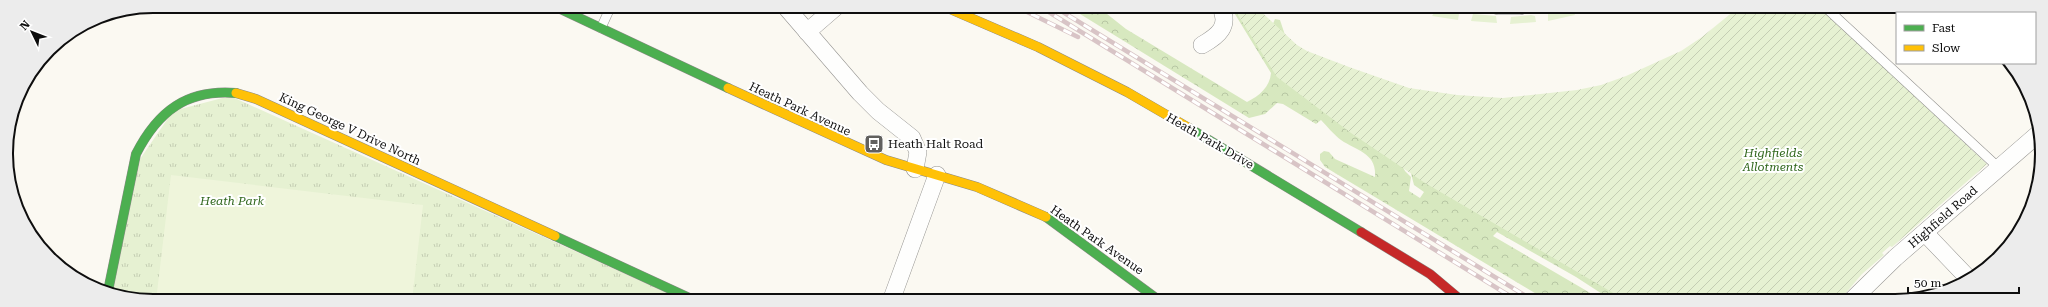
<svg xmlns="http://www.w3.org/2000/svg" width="2048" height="307" font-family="'Roboto Serif',serif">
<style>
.grass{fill:#e6f1d2}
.forest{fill:url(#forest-crowns)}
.park{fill:url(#park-tufts)}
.garden{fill:url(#garden-furrows)}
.pitch{fill:#eff5db}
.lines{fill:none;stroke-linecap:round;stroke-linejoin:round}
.lane-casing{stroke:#959491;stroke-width:10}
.street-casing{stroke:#959491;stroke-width:18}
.fast-casing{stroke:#8b8a87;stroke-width:10}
.slow-casing{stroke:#8b8a87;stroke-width:10}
.jam-casing{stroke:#8b8a87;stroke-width:10}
.lane{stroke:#fefefd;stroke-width:9}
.street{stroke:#fefefd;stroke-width:17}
.fast{stroke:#4caf50;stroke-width:9}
.slow{stroke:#ffc107;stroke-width:9}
.jam{stroke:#c62828;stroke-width:9}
.rail-casing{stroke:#d8c4c6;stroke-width:4.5}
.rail{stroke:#fff;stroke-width:3;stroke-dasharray:9;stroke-linecap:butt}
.labels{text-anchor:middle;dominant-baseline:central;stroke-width:4;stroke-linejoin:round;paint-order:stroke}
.street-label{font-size:12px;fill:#0e0e0e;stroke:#fff}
.poi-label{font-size:12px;fill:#0e0e0e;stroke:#fff;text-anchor:start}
.park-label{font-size:12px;font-style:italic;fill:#30671d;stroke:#fff}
.rim{fill:none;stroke:#0e0e0e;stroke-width:2}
</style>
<defs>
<pattern id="forest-crowns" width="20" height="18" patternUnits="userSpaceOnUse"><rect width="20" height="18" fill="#d7e8bf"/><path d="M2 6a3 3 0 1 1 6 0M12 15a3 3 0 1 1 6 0" fill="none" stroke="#b7c6a3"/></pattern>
<pattern id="park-tufts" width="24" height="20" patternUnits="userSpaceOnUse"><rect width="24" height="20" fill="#e6f1d2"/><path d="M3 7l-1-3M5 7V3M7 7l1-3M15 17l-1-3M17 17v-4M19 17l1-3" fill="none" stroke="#c4cdb3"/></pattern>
<pattern id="garden-furrows" width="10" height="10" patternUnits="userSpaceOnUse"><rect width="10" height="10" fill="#e6f1d2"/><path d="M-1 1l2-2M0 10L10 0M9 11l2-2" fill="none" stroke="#c4cdb3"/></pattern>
</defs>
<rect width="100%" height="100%" fill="#fbf9f2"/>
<g class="grass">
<polygon points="1572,8 1575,15 1548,21 1548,13"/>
<polygon points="1436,10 1457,13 1459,14 1458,20 1432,16"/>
<polygon points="1473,14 1496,16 1497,23 1471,21"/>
<polygon points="1531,15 1535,16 1536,22 1510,24 1511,17"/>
</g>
<path class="forest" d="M 1067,6 L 1097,6 L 1126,29 L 1247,102 C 1259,96 1270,87 1271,73 L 1230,6 L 1243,6 L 1272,26 L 1275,19 L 1280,20 L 1286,38 L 1393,147 L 1405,171 L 1411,177 L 1409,191 L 1420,198 L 1424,192 L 1414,185 L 1409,166 L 1636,301 L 1613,301 L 1576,277 L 1497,232 L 1493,236 L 1604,301 L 1548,301 L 1325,167 L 1320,160 L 1320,154 L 1324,151 L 1329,152 L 1335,159 L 1375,177 C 1377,153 1357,151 1341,140 C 1334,135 1327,126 1321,120 L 1316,124 L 1283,104 L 1277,103 L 1265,114 L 1249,118 Z"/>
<polygon class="park" points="230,96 686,301 144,301 112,292 140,159 173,111"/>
<polygon class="garden" points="1242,6 1255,6 1297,45 1307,51 1349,67 1409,88 1457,95 1503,98 1577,90 1601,85 1626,76 1681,51 1702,37 1740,6 1818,6 1987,164 1892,247 1890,246 1882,253 1884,255 1862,274 1839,301 1627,301 1425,183 1351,133 1277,77 1236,12"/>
<polygon class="pitch" points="171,175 423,205 412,301 156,301"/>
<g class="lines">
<defs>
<g id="lane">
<polyline points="1824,6 1999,168"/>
<polyline points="601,28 611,6"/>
</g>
<g id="street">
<polyline points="785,6 860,93 878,111 912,138 918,152 915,169"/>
<polyline points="1498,6 1520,6"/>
<polyline points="807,32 837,6"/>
<path d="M 1202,45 C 1218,36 1231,26 1220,6"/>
<polyline points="1925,233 1969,279"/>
<polyline points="891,301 937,175"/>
<polyline points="1851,301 1895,258 2038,134"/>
</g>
<g id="fast">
<polyline points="554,6 728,88"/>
<polyline points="1189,128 1361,232"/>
<polyline points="1046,217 1160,301"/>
<polyline points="555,236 696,301"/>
<path d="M 108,291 L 136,154 C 158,111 187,89 236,93"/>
</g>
<g id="slow">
<polyline points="943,6 1038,47 1127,92 1189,128"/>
<polyline points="728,88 886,160 977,187 1046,217"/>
<polyline points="236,93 256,99 555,236"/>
</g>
<polyline id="jam" points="1361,232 1430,274 1462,301"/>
</defs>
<use href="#lane" class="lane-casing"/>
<use href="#street" class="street-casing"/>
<use href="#fast" class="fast-casing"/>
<use href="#slow" class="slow-casing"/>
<use href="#jam" class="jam-casing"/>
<use href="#lane" class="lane"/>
<use href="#street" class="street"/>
<use href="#fast" class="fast"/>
<use href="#slow" class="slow"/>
<use href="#jam" class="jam"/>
<defs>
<g id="rail">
<polyline points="1015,6 1078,37"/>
<polyline points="1039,6 1518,301"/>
<polyline points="1053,6 1534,301"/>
</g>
</defs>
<use href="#rail" class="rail-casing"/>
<use href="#rail" class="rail"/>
</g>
<defs>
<symbol id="bus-square" viewBox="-11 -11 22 22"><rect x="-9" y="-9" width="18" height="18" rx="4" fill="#61605e" stroke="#fff"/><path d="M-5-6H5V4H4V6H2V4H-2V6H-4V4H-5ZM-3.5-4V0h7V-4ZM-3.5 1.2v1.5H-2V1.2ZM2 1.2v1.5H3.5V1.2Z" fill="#fff"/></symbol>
</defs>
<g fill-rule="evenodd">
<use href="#bus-square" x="863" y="133" width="22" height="22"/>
</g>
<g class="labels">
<g class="street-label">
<text transform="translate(800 109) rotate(25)">Heath Park Avenue</text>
<text transform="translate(350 129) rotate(25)">King George V Drive North</text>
<text transform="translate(1210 141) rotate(30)">Heath Park Drive</text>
<text transform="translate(1943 217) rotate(-41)">Highfield Road</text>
<text transform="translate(1097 240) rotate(35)">Heath Park Avenue</text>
</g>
<g class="poi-label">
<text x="888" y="144">Heath Halt Road</text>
</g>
<g class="park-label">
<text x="1773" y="153">Highfields<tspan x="1773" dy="14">Allotments</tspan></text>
<text x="232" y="201">Heath Park</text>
</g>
</g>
<path d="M0 0H2048V307H0ZM153 13H1895A140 140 0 0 1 2035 153V154A140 140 0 0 1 1895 294H153A140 140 0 0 1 13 154V153A140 140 0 0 1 153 13Z" fill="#ececec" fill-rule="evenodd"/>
<path class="rim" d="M153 13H1895A140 140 0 0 1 2035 153V154A140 140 0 0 1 1895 294H153A140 140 0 0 1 13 154V153A140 140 0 0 1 153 13Z"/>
<rect x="1896" y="12" width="140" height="52" fill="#ffffff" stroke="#9f9f9f"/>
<rect x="1904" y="25" width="20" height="6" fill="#4caf50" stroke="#9f9f9f"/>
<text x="1932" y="32" font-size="12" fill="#0e0e0e">Fast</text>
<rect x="1904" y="45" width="20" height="6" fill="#ffc107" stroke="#9f9f9f"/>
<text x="1932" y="52" font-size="12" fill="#0e0e0e">Slow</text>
<g transform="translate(32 32) rotate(313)" stroke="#ffffff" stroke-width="3" paint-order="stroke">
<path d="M0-3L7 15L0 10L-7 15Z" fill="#0e0e0e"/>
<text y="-6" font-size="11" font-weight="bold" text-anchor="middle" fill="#0e0e0e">N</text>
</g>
<path d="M1908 287v6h111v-6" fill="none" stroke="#0e0e0e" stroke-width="2"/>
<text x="1914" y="287" font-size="12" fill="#0e0e0e" stroke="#ffffff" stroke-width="3" paint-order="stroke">50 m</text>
</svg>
